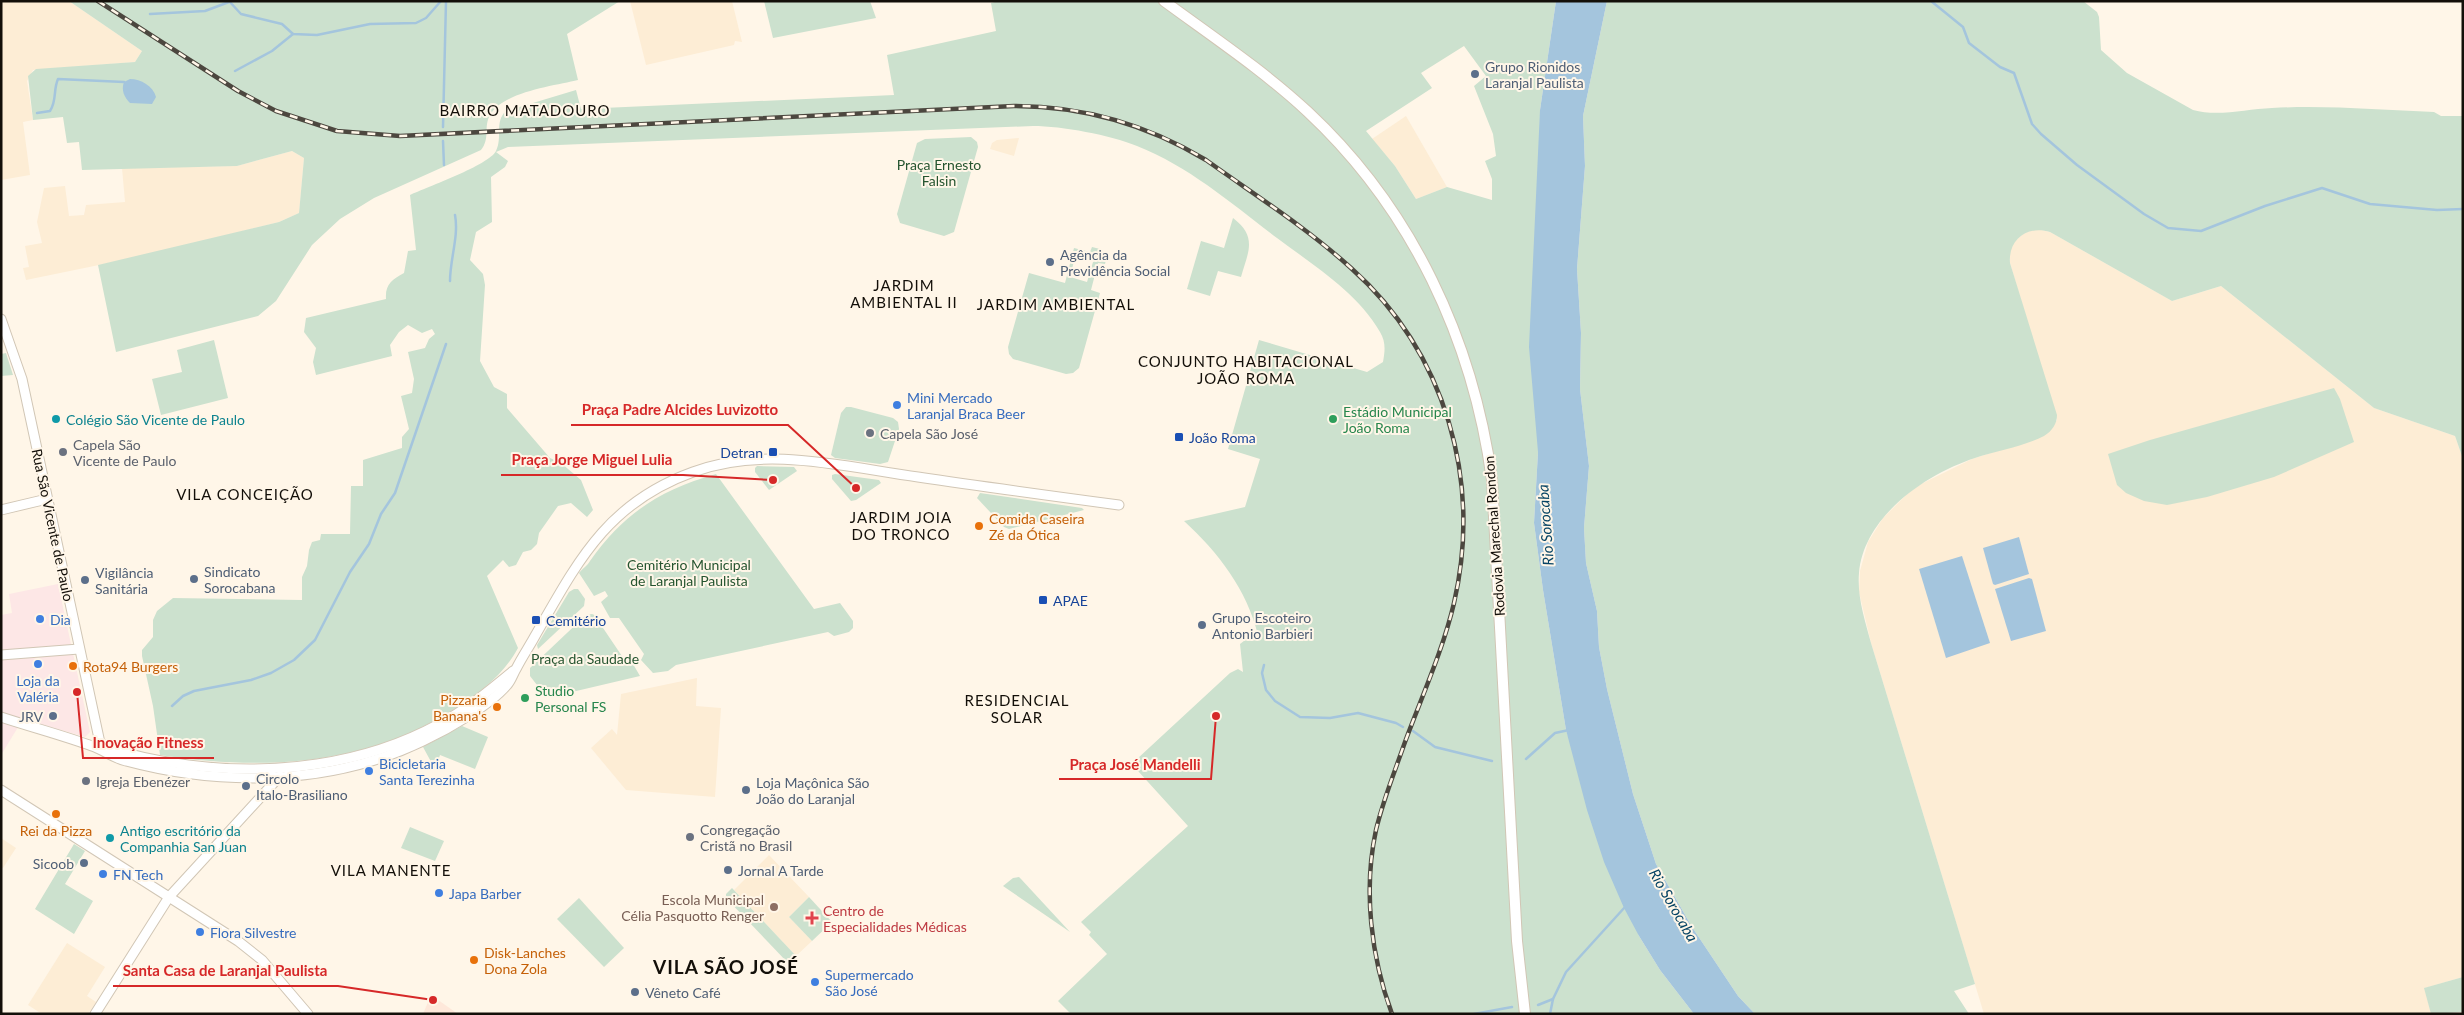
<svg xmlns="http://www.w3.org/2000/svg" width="2464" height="1015" font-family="Lato,sans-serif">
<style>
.commercial{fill:#fde7e6}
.built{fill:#fdedd5}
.medical{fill:#fee8da}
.green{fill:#cce1ce;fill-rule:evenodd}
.water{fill:#a4c5dd}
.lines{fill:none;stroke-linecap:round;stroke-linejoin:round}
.stream{stroke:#a4c5dd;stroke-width:2.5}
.secondary-casing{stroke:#d1c6b5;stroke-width:11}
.primary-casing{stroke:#d1c6b5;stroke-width:12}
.secondary{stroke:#fff;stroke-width:9}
.primary{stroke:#fff;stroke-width:10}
.rail-casing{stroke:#4c473f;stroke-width:4.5}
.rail{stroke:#fff6e8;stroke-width:2.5;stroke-dasharray:8;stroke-linecap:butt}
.service-dot{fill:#5c6f8a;stroke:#fff6e8;stroke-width:2}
.shop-dot{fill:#3f7fe0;stroke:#fff6e8;stroke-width:2}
.culture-dot{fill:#0f9aa8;stroke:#fff6e8;stroke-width:2}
.leisure-dot{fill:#2e9e5b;stroke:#fff6e8;stroke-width:2}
.worship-dot{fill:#6b7280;stroke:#fff6e8;stroke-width:2}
.transit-dot{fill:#1a4fb4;stroke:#fff6e8;stroke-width:2}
.food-dot{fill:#e8710a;stroke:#fff6e8;stroke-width:2}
.education-dot{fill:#8d6e63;stroke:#fff6e8;stroke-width:2}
.health-dot{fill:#e0444e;stroke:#fff6e8;stroke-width:2}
.labels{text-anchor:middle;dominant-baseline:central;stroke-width:4;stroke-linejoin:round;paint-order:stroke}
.service-label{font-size:14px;fill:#4e5e75;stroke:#fff6e8;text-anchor:start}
.park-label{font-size:14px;fill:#25542f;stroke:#fff6e8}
.shop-label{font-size:14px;fill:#366cbe;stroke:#fff6e8;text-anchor:start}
.leisure-label{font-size:14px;fill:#27864d;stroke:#fff6e8;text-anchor:start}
.culture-label{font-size:14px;fill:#0d838f;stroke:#fff6e8;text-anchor:start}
.worship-label{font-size:14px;fill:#5b616d;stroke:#fff6e8;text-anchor:start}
.transit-label{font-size:14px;fill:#164399;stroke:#fff6e8;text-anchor:start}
.food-label{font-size:14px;fill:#c56008;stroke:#fff6e8;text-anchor:start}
.street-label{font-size:14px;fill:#130f09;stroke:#fff6e8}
.education-label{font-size:14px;fill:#785e54;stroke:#fff6e8;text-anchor:end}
.health-label{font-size:14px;fill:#be3a42;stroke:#fff6e8;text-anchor:start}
.neighbourhood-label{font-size:15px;letter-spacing:1px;fill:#130f09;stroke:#fff6e8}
.water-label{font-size:15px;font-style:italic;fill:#064364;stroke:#fff6e8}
.district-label{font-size:19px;font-weight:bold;letter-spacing:1px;fill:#130f09;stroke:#fff6e8}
.leader{fill:none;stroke:#d62828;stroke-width:2}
.callout-dot{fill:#d62828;stroke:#fff6e8;stroke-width:2}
.callout-label{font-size:15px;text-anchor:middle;font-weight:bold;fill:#d62828;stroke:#fff6e8;stroke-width:4;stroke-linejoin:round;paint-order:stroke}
</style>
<rect width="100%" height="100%" fill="#fff6e8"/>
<polygon class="commercial" points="58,584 90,732 85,737 23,719 1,755 1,615 12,613 9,594"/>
<g class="built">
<polygon points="1,1 69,1 142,51 135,62 33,70 27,81 33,120 23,122 30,175 1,180"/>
<polygon points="630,1 732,1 742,42 735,41 734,45 646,65"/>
<polygon points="1406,116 1447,187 1416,199 1395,166 1372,139"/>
<polygon points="1019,138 1014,156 990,149 992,143 997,140"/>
<polygon points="292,151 304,158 299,213 279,222 138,257 26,280 23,268 29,267 25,246 42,243 37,222 44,188 65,186 69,216 84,215 86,205 125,202 122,168 237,166"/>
<polygon points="2037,229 2050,232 2172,301 2221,286 2374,408 2455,436 2463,459 2463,977 2425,988 2431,1014 1984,1014 1871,643 1859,592 1860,571 1868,542 1883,518 1907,494 1921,484 1972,459 2043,436 2057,420 2010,263 2010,250 2014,242 2025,232"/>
<polygon points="697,678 696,706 721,708 715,797 626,790 591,748 612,729 617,735 621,694"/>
<polygon points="1,838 16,848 3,868 1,867"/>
<polygon points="769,855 809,897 789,917 812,941 796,956 734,890"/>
<polygon points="67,943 105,967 87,996 96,1002 88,1014 42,1014 28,1005"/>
</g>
<polygon class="medical" points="431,995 458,1014 423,1014"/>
<g class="green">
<path d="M 69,1 L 620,1 L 567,34 L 578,80 C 554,86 500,92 489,117 C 484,128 490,139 481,150 L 374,198 L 340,219 L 312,245 L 276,301 L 258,316 L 116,352 L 98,265 L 279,222 L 299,213 L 304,158 L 292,151 L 237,166 L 82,170 L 79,142 L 67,143 L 63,117 L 33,120 L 28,76 L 36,69 L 135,62 L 142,51 Z"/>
<polygon points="764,1 870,1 876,18 773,38"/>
<path d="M 999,1 L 1556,1 L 1540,110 L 1538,452 L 1534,523 L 1543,590 L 1566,730 L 1639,936 L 1660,970 L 1694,1014 L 1071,1014 L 1058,1001 L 1107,954 L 1089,935 L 1091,932 L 1081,922 L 1188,826 L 1138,771 L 1136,766 L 1137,759 L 1230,673 L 1238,669 L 1243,672 L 1240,644 L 1249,637 L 1258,635 C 1247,590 1218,552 1184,521 L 1245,507 L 1260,459 L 1228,449 L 1259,340 L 1367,372 L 1383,362 C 1385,351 1386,342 1380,332 C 1357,292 1313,265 1277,238 C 1232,204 1190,167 1137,146 C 1110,135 1062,126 1033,126 L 508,147 L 496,152 L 508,161 L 505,167 L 491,177 L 492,222 L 476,232 L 470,260 L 483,274 L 485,285 L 480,361 L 494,387 L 507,394 L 507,408 L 550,458 L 561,463 L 581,480 L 593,510 L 587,517 L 571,503 L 558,506 L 539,533 L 537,544 L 531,550 L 523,552 L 516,565 L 509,567 L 503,560 L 487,576 L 518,648 C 504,674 481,692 456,708 C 366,766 263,771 160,755 L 153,706 L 142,656 L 142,650 L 153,637 L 153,620 L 157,611 L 173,598 L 302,600 L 302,577 L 307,566 L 309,550 L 312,542 L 320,540 L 321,534 L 350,534 L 351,486 L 363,486 L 363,460 L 402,448 L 402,437 L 409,429 L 401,396 L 412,393 L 414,379 L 408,352 L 425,348 L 429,339 L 435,334 L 432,329 L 422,333 L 408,325 L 399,332 L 390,345 L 392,356 L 316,375 L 313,362 L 316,348 L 304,332 L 306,318 L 386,299 C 385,284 392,280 404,273 L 408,251 L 416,250 L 410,195 C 427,187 489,165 496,151 C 503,137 494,122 506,111 L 576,90 L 581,109 L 894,95 L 887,55 L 996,31 L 991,3 ZM 1464,46 L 1486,76 L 1474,86 L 1493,134 L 1496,156 L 1485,161 L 1492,179 L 1492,200 L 1447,187 L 1416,199 L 1395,166 L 1366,131 L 1432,88 L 1421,73 Z"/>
<path d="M 1607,1 L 2083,1 L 2097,12 L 2099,17 L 2101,50 L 2127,73 L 2193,110 C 2218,117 2246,109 2272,108 C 2326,105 2381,110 2434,112 L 2441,116 L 2463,116 L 2463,459 L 2455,436 L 2374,408 L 2221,286 L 2172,301 L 2050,232 C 2028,225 2008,239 2010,263 L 2057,415 C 2057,424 2052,431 2044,436 C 2025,446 1996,451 1975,458 C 1926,474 1864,516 1859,573 C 1857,597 1865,620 1871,643 L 1975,984 L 1954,991 L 1969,1014 L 1755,1014 L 1738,996 L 1692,927 L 1656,864 L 1633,794 L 1607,689 L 1599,647 L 1597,611 L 1586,563 L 1584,528 L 1589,466 L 1580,389 L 1581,333 L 1577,269 L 1585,166 L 1583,116 Z"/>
<polygon points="971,137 977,142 978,147 954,232 944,236 900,223 897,214 917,143 925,139"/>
<path d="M 1233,218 C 1258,237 1248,252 1241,277 L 1218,271 L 1210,296 L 1187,289 L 1201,241 L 1224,248 Z"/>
<polygon points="1092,247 1100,249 1098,255 1094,258 1076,253 1070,277 1087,282 1093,262 1100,258 1106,260 1105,264 1098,263 1091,290 1100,293 1079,368 1073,373 1066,374 1013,359 1009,354 1008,347 1029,273 1065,283 1074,248 1090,252"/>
<polygon points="214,340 228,398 161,415 152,379 182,372 177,350"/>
<polygon points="6,353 13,375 1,376 1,354"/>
<polygon points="2334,388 2340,399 2354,442 2274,477 2207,497 2167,505 2144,501 2126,493 2117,485 2108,454 2150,440"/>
<polygon points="846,407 851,407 893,418 898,422 899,429 888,462 880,464 835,458 831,455 841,413"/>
<polygon points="757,466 794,467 797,471 769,490 755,472 755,468"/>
<path d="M 716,474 L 814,609 L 840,603 L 853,621 L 853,628 L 849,632 L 834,636 L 828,632 L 676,665 L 668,671 L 653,673 L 641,660 L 644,654 L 619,618 L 610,618 L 601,602 L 608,596 L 605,591 L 594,596 L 579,573 C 584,567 587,566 590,561 C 624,513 660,490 716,474 Z"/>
<polygon points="835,474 879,480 881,483 856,500 851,501 832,479 832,475"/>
<polygon points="980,493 1082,508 1084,510 1009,529 1004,527 977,498"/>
<polygon points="574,589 578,589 585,599 584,606 538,649 537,645 569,592"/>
<polygon points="592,614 597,616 604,624 603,628 628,665 633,664 640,676 555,696 544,694 530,676 530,668 586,615"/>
<polygon points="462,726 488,737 475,769 440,755 435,769 423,747"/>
<polygon points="410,827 444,841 435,861 401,848"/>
<polygon points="74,844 85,851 65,884 93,901 74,934 35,909"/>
<polygon points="1019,877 1021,879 1070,932 1003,886 1013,878"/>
<polygon points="732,888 797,957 791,963 788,963 726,898 726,894"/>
<polygon points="809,897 832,922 812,941 789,917"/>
<polygon points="579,898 624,948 604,967 557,919"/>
<polygon points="2463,977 2463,1012 2431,1014 2424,988"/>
</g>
<g class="water">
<polygon points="1556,1 1607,1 1583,116 1585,166 1577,269 1581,333 1580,389 1589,466 1584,528 1586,563 1597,611 1599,647 1607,689 1633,794 1656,864 1692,927 1738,996 1755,1014 1694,1014 1660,970 1639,936 1624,908 1604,862 1587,810 1566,730 1543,590 1534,523 1538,452 1529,347 1540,110"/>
<path d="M 130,79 C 141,79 153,86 156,97 L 152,104 L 130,103 C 124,97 121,90 124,82 Z"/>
<polygon points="2019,537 2029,574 1995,585 1993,584 1983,548"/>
<polygon points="1962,556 1990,643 1946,658 1919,569"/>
<polygon points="2029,578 2032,579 2046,631 2011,641 1995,589"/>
</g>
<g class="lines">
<g class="stream">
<polyline points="229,1 241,14 282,24 293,34 317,35 370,24 416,23 426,18 441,1"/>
<polyline points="1931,1 1963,27 1969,43 2000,67 2014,73 2032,124 2041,134 2077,165 2144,214 2168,228 2201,231 2265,206 2322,188 2370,204 2437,210 2463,209"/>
<polyline points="150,14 205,11 229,2"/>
<polyline points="235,71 272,51 293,34"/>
<path d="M 37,113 L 50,111 C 57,101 53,90 58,79 L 124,82"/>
<polyline points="443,127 446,1"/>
<polyline points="443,141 444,165"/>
<path d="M 450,281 C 450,259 459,236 455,215"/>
<polyline points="1264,665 1262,673 1266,690 1275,701 1300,717 1330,718 1358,713 1396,723 1403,727"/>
<polyline points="172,706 183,696 194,691 251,680 271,673 294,660 315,640 350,572 369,544 381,514 395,493 446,344"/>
<polyline points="1413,731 1435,747 1492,761"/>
<polyline points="1526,759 1555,733 1569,730"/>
<polyline points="1538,1005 1553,999"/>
<polyline points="1474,1014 1512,1007"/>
<polyline points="1550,1014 1553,999 1566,972 1625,907"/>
</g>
<defs>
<g id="secondary">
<path d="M 1,319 L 22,379 L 100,743 C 127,756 160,761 188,765 C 273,776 364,765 439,724 C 466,710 490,690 513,671"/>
<polyline points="1,510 47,499"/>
<polyline points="1,655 79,649"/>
<path d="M 1,717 C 31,727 62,735 92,746 C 104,750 113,758 126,761 C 223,787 332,785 423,741 C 448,729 489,706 507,685 C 511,681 513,674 516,669 C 522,657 529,647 535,636 C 578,561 607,503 693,472 C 765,445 845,467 918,477 C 985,487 1052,496 1119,505"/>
<polyline points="1,790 238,941 262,960 308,1014"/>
<polyline points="95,1014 169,897 280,776"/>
</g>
<path id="primary" d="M 1164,1 C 1213,37 1264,71 1308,112 C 1412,209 1473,340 1492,480 L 1517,941 L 1525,1014"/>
</defs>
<use href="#secondary" class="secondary-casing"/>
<use href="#primary" class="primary-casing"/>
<use href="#secondary" class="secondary"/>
<use href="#primary" class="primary"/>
<defs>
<path id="rail" d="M 98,1 L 238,91 L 276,111 L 337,131 L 400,136 L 1014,106 C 1084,106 1146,124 1206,160 C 1255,195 1307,228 1351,268 C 1446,353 1482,481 1454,603 C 1443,650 1422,696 1405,742 C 1395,771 1383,800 1376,830 C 1363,890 1371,957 1392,1014"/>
</defs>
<use href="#rail" class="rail-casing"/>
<use href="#rail" class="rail"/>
</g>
<g class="service-dot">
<circle cx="1475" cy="74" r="5"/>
<circle cx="1050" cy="262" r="5"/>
<circle cx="194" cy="579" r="5"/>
<circle cx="85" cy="580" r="5"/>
<circle cx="1202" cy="625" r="5"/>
<circle cx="53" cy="716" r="5"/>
<circle cx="246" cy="786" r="5"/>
<circle cx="746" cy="790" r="5"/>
<circle cx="84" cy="863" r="5"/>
<circle cx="728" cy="870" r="5"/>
<circle cx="635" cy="992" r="5"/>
</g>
<g class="shop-dot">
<circle cx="897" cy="405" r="5"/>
<circle cx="40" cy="619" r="5"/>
<circle cx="38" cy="664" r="5"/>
<circle cx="369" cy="771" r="5"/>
<circle cx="103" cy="874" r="5"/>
<circle cx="439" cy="893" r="5"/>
<circle cx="200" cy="932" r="5"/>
<circle cx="815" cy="982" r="5"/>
</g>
<g class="culture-dot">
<circle cx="56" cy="419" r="5"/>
<circle cx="110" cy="838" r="5"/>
</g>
<g class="leisure-dot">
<circle cx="1333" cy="419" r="5"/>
<circle cx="525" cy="698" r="5"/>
</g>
<g class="worship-dot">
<circle cx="870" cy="433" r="5"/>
<circle cx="63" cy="452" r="5"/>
<circle cx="86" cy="781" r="5"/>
<circle cx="690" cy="837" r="5"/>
</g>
<g class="transit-dot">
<rect x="1174" y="432" width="10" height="10" rx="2.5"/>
<rect x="768" y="447" width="10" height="10" rx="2.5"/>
<rect x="1038" y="595" width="10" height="10" rx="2.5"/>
<rect x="531" y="615" width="10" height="10" rx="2.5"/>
</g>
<g class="food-dot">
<circle cx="979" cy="526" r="5"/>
<circle cx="73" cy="666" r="5"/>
<circle cx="497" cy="707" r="5"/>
<circle cx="56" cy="814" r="5"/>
<circle cx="474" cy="960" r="5"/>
</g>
<circle class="education-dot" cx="774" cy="907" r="5"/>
<path class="health-dot" d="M809.5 910.5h5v5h5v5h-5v5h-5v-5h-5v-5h5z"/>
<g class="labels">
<g class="service-label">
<text x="1485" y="66">Grupo Rionidos<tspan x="1485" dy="16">Laranjal Paulista</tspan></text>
<text x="1060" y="254">Agência da<tspan x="1060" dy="16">Previdência Social</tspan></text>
<text x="204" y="571">Sindicato<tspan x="204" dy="16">Sorocabana</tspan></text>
<text x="95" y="572">Vigilância<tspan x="95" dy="16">Sanitária</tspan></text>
<text x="1212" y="617">Grupo Escoteiro<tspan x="1212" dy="16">Antonio Barbieri</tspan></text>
<text x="43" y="716" text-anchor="end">JRV</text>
<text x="256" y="778">Circolo<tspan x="256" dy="16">Italo-Brasiliano</tspan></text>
<text x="756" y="782">Loja Maçônica São<tspan x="756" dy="16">João do Laranjal</tspan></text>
<text x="74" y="863" text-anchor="end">Sicoob</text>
<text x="738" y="870">Jornal A Tarde</text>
<text x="645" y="992">Vêneto Café</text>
</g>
<g class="park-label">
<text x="939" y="164">Praça Ernesto<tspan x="939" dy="16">Falsin</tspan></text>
<text x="689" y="564">Cemitério Municipal<tspan x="689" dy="16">de Laranjal Paulista</tspan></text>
<text x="585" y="658">Praça da Saudade</text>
</g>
<g class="shop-label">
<text x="907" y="397">Mini Mercado<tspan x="907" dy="16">Laranjal Braca Beer</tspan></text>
<text x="50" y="619">Dia</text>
<text x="38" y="680" text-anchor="middle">Loja da<tspan x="38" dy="16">Valéria</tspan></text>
<text x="379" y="763">Bicicletaria<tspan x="379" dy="16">Santa Terezinha</tspan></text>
<text x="113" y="874">FN Tech</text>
<text x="449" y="893">Japa Barber</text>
<text x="210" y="932">Flora Silvestre</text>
<text x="825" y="974">Supermercado<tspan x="825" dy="16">São José</tspan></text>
</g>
<g class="leisure-label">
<text x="1343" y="411">Estádio Municipal<tspan x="1343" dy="16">João Roma</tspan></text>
<text x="535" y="690">Studio<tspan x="535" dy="16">Personal FS</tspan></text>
</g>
<g class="culture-label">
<text x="66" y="419">Colégio São Vicente de Paulo</text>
<text x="120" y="830">Antigo escritório da<tspan x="120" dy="16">Companhia San Juan</tspan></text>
</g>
<g class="worship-label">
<text x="880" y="433">Capela São José</text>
<text x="73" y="444">Capela São<tspan x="73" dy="16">Vicente de Paulo</tspan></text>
<text x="96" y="781">Igreja Ebenézer</text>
<text x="700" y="829">Congregação<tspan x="700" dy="16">Cristã no Brasil</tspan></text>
</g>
<g class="transit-label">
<text x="1189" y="437">João Roma</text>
<text x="763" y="452" text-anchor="end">Detran</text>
<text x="1053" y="600">APAE</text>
<text x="546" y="620">Cemitério</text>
</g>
<g class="food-label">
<text x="989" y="518">Comida Caseira<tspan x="989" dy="16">Zé da Ótica</tspan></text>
<text x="83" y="666">Rota94 Burgers</text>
<text x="487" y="699" text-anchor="end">Pizzaria<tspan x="487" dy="16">Banana's</tspan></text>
<text x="56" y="830" text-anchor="middle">Rei da Pizza</text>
<text x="484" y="952">Disk-Lanches<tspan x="484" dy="16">Dona Zola</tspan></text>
</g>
<g class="street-label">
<text transform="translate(53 525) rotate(78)">Rua São Vicente de Paulo</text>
<text transform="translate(1494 536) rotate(-94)">Rodovia Marechal Rondon</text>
</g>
<g class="education-label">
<text x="764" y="899">Escola Municipal<tspan x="764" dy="16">Célia Pasquotto Renger</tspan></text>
</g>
<g class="health-label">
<text x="823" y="910">Centro de<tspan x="823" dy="16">Especialidades Médicas</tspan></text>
</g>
<g class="neighbourhood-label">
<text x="525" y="110">BAIRRO MATADOURO</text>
<text x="904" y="285">JARDIM<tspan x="904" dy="17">AMBIENTAL II</tspan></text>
<text x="1056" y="304">JARDIM AMBIENTAL</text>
<text x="1246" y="361">CONJUNTO HABITACIONAL<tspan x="1246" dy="17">JOÃO ROMA</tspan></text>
<text x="245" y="494">VILA CONCEIÇÃO</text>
<text x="901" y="517">JARDIM JOIA<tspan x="901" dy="17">DO TRONCO</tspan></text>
<text x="1017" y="700">RESIDENCIAL<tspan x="1017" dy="17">SOLAR</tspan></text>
<text x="391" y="870">VILA MANENTE</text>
</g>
<g class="water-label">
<text transform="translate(1545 525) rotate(-94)">Rio Sorocaba</text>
<text transform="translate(1674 905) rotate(60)">Rio Sorocaba</text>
</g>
<g class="district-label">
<text x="726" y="966">VILA SÃO JOSÉ</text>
</g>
</g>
<path class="leader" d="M856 488L788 425H571M773 480L683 475H501M77 692L83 758H214M1216 716L1211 779H1059M433 1000L338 986H113"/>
<g class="callout-dot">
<circle cx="856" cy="488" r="5"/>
<circle cx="773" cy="480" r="5"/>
<circle cx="77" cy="692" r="5"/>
<circle cx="1216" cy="716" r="5"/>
<circle cx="433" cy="1000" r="5"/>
</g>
<g class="callout-label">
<text x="680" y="415">Praça Padre Alcides Luvizotto</text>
<text x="592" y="465">Praça Jorge Miguel Lulia</text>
<text x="148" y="748">Inovação Fitness</text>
<text x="1135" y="770">Praça José Mandelli</text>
<text x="225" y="976">Santa Casa de Laranjal Paulista</text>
</g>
<rect width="2464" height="1015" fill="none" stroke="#130f09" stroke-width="5"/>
</svg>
